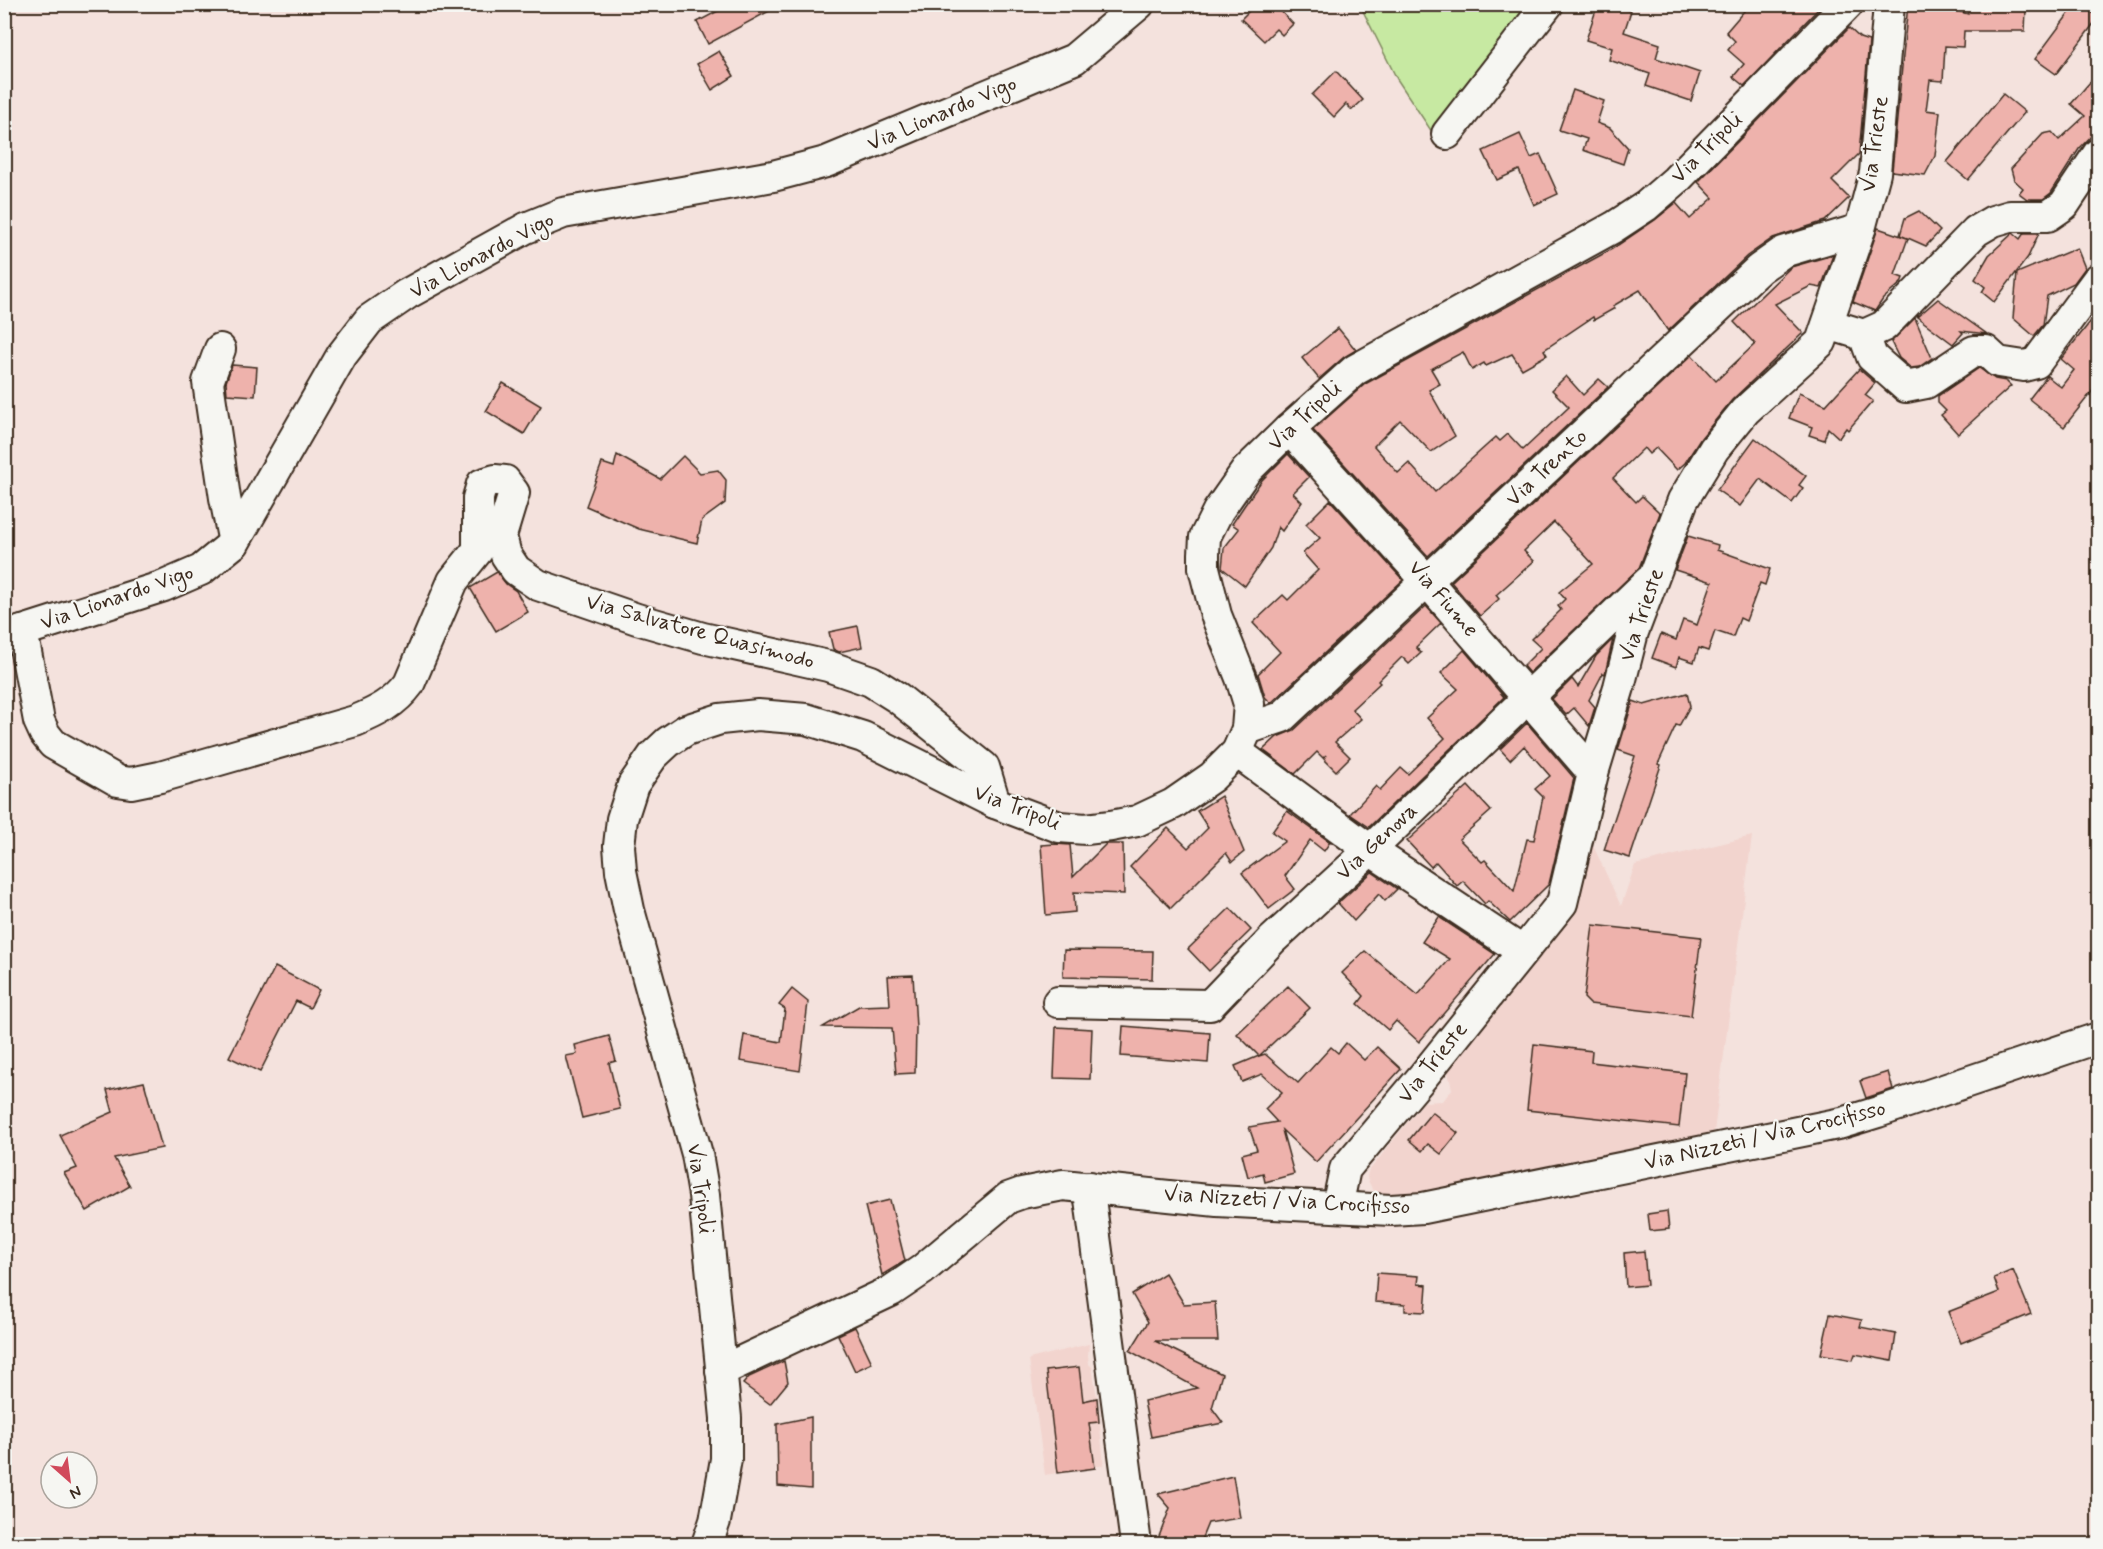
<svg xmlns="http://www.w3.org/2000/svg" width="2103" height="1549" font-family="Mynerve,sans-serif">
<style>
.built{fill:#f2d4ce}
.green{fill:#c7e9a2;stroke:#818a60;stroke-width:1.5}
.building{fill:#eeb2ac;stroke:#3b2a1e;stroke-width:1.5}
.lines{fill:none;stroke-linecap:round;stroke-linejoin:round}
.minor-casing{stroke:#3b2a1e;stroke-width:34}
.minor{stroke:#f6f6f2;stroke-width:30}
.labels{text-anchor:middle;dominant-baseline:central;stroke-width:4.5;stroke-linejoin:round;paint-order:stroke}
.street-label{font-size:22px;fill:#3b2a1e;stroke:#f6f6f2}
</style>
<rect width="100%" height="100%" fill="#f4e2dd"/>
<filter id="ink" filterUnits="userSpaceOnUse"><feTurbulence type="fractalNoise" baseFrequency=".0167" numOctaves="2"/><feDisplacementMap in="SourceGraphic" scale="12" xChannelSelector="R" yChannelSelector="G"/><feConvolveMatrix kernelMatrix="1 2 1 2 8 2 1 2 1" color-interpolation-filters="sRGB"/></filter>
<g filter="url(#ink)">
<g class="built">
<polygon points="1752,836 1714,1132 1710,1140 1524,1177 1387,1198 1372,1189 1367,1178 1368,1172 1424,1102 1443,1101 1452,1089 1448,1072 1577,911 1590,839 1621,906 1635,865"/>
<polygon points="1089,1344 1088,1355 1089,1364 1092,1367 1097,1398 1104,1465 1045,1475 1029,1359"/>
</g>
<polygon class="green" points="1360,5 1531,5 1432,132 1397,79"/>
<g class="building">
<polygon points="731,4 782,4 708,44 697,22"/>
<polygon points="1256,4 1274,4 1293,24 1282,35 1276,29 1264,41 1241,19"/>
<polygon points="1598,4 1611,4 1631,11 1624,32 1660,44 1656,58 1700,73 1691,101 1646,86 1650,74 1609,60 1612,48 1586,40"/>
<polygon points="1750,4 1823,4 1744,86 1733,77 1744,64 1728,50 1735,41 1726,32"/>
<polygon points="1908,4 1934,4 1968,14 1968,8 2026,9 2025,31 1964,31 1963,47 1945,46 1943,81 1930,80 1926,110 1940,112 1935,156 1925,175 1892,171"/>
<polygon points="2076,4 2083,4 2098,18 2056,74 2035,59"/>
<polygon points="1849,28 1860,38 1869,41 1859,154 1832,181 1849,198 1825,221 1773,238 1747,256 1668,331 1640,290 1613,306 1615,308 1594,320 1593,317 1544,350 1547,355 1522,369 1512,354 1486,366 1484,363 1472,370 1463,352 1431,369 1440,384 1429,390 1455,436 1431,452 1400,420 1374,446 1398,473 1409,463 1435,492 1496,437 1500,441 1508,434 1523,450 1569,407 1552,390 1566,376 1583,395 1599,379 1608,387 1428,556 1313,430 1365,384 1612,249 1655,220 1676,203 1690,219 1713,198 1698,182"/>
<polygon points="719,51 734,76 712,90 697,64"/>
<polygon points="1336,71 1363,100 1352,110 1346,104 1334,117 1312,95"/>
<polygon points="2098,73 2098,129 2079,149 2051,193 2043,199 2027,199 2019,193 2023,188 2014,180 2011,169 2043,134 2052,132 2059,140 2085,116 2071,104"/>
<polygon points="1573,90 1604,101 1597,123 1610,128 1628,148 1623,164 1583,150 1587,139 1559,130"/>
<polygon points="2003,94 2025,112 1968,180 1947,162"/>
<polygon points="1520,134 1531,158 1540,154 1558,194 1534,205 1519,170 1497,180 1483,151"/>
<polygon points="1919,211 1940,231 1926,246 1908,238 1895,275 1903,278 1901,283 1883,299 1875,311 1853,302 1878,228 1907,238 1900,235 1905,218"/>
<polygon points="2013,233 2020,239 2024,233 2039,233 2028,257 1994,302 1982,292 1985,287 1975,279 1989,255"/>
<polygon points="2077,248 2085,268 2074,283 2047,296 2043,325 2034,336 2013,318 2017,273"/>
<polygon points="1833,255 1821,288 1811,286 1775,304 1803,333 1732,400 1701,438 1685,463 1677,470 1656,448 1649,454 1644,448 1613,478 1636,502 1642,496 1660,513 1639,568 1529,673 1523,666 1541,648 1531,639 1561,610 1558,606 1565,599 1559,592 1593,564 1554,522 1524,551 1534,561 1496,595 1499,599 1480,616 1451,582 1692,355 1716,381 1755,344 1734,322 1791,267"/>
<polygon points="1938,299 1987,334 1961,331 1963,333 1953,344 1917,317"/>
<polygon points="2098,312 2098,384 2064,427 2029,399 2047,376 2061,387 2074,370 2061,359"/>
<polygon points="1915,318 1932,358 1919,367 1911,368 1899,358 1891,342"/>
<polygon points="1338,328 1356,350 1344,357 1319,379 1302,358"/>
<polygon points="232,365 257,367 255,396 227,394 226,382"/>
<polygon points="1979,368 1995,379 2006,381 2011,386 1958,434 1941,415 1946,411 1938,403 1938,396"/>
<polygon points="1859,369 1875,383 1865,395 1873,401 1848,430 1846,428 1839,438 1828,428 1824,440 1809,435 1812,427 1789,418 1799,393 1826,405"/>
<polygon points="503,383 541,406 524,434 486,411"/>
<polygon points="1755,438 1806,476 1799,485 1803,488 1792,503 1760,479 1740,506 1717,490"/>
<polygon points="1288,454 1309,477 1293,493 1302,502 1282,531 1278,527 1271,548 1245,586 1222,568 1224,548 1239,529 1232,524 1244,506 1262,480"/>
<polygon points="617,455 660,479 683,456 700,473 718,470 726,480 725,503 702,520 697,543 639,529 586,506 602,463 614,467"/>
<polygon points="1330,500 1403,580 1271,703 1265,697 1258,674 1280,652 1253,623 1283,595 1288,600 1318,570 1303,553 1320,538 1306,524"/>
<polygon points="1688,536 1718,545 1717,550 1770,569 1765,585 1760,583 1746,621 1740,618 1733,637 1715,631 1708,651 1699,648 1694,662 1679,657 1676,667 1652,658 1661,634 1676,640 1683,620 1697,625 1712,582 1675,570"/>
<polygon points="497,572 506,584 516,591 528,612 496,631 470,588"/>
<polygon points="1426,606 1441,623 1416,647 1421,653 1409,664 1402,657 1378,681 1380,683 1352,709 1361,719 1335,742 1350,757 1336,771 1324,759 1326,755 1323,758 1317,752 1295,774 1263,750 1277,737 1294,730"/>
<polygon points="858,626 862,647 839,652 833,649 829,632"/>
<polygon points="1613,639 1605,674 1603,673 1589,700 1595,707 1589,726 1574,708 1566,715 1552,699 1572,679 1578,687 1596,656"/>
<polygon points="1464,650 1504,697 1369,827 1350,814 1376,786 1380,790 1401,768 1408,774 1445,738 1427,718 1458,689 1441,673"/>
<polygon points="1687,693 1690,706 1679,726 1676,725 1658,764 1661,765 1630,858 1604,850 1635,756 1618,750 1633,701 1644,705"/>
<polygon points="1527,723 1574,778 1549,884 1510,922 1488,901 1485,904 1463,881 1457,886 1436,862 1431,867 1407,841 1468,786 1491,811 1459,839 1482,862 1485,860 1514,891 1527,839 1534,840 1543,797 1535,789 1550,776 1524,746 1510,760 1500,749"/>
<polygon points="1221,796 1244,852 1232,862 1226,853 1171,908 1130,867 1168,828 1188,848 1208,828 1197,811"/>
<polygon points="1287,811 1330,842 1324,851 1310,840 1285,876 1295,889 1269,909 1242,873 1285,841 1272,832"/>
<polygon points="1056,844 1070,845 1073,877 1106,844 1123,844 1124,894 1074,892 1075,912 1046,915 1041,845"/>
<polygon points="1372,872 1397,889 1385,901 1379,894 1354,921 1338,903"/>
<polygon points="1230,908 1251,930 1209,971 1188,949"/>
<polygon points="1439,917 1495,954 1419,1042 1396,1021 1388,1030 1358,1004 1364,996 1342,973 1365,951 1418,995 1450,959 1422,942"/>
<polygon points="1593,925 1701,937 1691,1016 1590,1004 1584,998"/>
<polygon points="1064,950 1153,951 1152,979 1063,977"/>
<polygon points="275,967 319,990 310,1008 296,1001 260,1072 229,1057"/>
<polygon points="913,975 916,1028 915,1073 896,1074 892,1028 823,1027 859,1006 890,1005 888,976"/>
<polygon points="1288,986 1310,1008 1259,1056 1265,1054 1298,1083 1331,1047 1338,1053 1346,1043 1364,1060 1377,1047 1401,1069 1316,1162 1282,1130 1294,1174 1265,1182 1263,1173 1248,1177 1242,1154 1257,1150 1249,1127 1277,1122 1265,1109 1282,1092 1262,1074 1242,1082 1235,1066 1259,1056 1237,1034"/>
<polygon points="792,989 808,1002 800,1071 740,1061 744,1035 781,1042 785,1009 779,1005"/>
<polygon points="1123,1026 1210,1033 1208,1063 1121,1056"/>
<polygon points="1056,1027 1092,1029 1090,1079 1054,1078"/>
<polygon points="609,1036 616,1061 609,1063 620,1109 582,1118 566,1056 577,1054 575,1045"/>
<polygon points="1534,1044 1592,1051 1591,1062 1685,1073 1679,1127 1527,1110"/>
<polygon points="1888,1072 1893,1089 1866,1098 1860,1081"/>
<polygon points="144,1082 162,1148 114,1158 130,1186 87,1211 64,1173 77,1168 60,1135 113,1112 107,1090"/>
<polygon points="1432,1112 1458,1133 1441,1154 1428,1144 1422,1151 1409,1140"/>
<polygon points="890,1200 905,1261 882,1275 865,1206"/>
<polygon points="1667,1211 1669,1229 1650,1231 1648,1214"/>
<polygon points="1644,1251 1647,1285 1626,1287 1624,1253"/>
<polygon points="2013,1270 2031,1314 1961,1343 1948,1312 1999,1292 1994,1278"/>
<polygon points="1165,1273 1184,1304 1215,1302 1218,1341 1155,1341 1222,1374 1212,1408 1223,1423 1151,1437 1144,1401 1197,1388 1130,1351 1148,1322 1132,1294"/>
<polygon points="1377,1273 1419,1276 1418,1284 1427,1285 1425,1312 1405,1311 1405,1304 1375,1302"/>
<polygon points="1830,1314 1862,1320 1860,1327 1896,1334 1892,1361 1855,1354 1853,1360 1821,1354"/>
<polygon points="855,1327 872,1363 855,1371 838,1335"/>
<polygon points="784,1361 788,1382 770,1404 743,1384 749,1377"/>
<polygon points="1079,1367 1083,1401 1097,1398 1099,1422 1089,1423 1095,1468 1058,1473 1046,1371"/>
<polygon points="811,1417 811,1489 778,1486 777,1424"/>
<polygon points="1233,1476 1240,1518 1208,1523 1199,1545 1174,1545 1158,1539 1170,1508 1158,1494"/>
</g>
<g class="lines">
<defs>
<g id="minor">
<polyline points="1447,134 1548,4"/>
<polyline points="1828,324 1864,335 1884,326 1976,231 1993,221 2010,216 2048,216 2064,205 2098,154"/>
<polyline points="1864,335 1872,357 1906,387 1926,383 1974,351 1986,351 1998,362 2024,366 2036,363 2098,279"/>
<polyline points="220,349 208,382 225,498 234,543"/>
<polyline points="1289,429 1426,580 1593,773"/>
<path d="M 22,631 L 39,721 L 45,734 L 53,744 L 118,781 L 131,783 L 160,777 L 355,721 C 377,712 395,703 409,684 L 453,581 L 478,550 L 478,498 L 482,484 L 495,480 L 505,481 L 514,493 L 501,536 L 506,555 L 516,570 L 538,585 L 637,619 L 703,638 L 828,666 L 871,681 L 898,698 L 984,767 L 995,803"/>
<polyline points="4,637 164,586 201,570 234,543 342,355 369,320 407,294 526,228 563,213 773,176 826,162 1074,59 1139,4"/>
<polyline points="1247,729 1282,717 1759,269 1783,252 1860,229"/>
<polyline points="1237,752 1370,850 1522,951"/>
<polyline points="1058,1002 1210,1005 1272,940 1370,850 1648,582"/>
<polyline points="1090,1187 1090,1199 1136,1544"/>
<polyline points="1337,1207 1345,1169 1424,1075 1562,903 1593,773 1619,687 1633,632 1683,500 1714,449 1745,411 1821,342 1860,229 1875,173 1889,4"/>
<polyline points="721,1371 891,1291 922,1270 1008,1198 1022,1193 1063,1185 1217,1201 1391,1210 1423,1208 1842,1123 1878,1112 2098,1038"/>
<polyline points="707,1544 715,1521 726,1459 726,1418 704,1195 697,1154 629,910 621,871 619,846 622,819 633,785 653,756 668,742 686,730 720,719 758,715 806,719 863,737 995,803 1059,827 1086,829 1111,826 1137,821 1173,804 1212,777 1237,752 1247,729 1249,704 1241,678 1216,615 1204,568 1204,554 1205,537 1218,511 1246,471 1289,429 1355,370 1614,227 1646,206 1676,180 1848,4"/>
</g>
</defs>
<use href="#minor" class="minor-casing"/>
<use href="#minor" class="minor"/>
</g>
</g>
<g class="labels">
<g class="street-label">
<text transform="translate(942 114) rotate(-23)">Via Lionardo Vigo</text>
<text transform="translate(1875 144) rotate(-82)">Via Trieste</text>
<text transform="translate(1707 148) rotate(-45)">Via Tripoli</text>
<text transform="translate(482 256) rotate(-28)">Via Lionardo Vigo</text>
<text transform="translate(1305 416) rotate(-43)">Via Tripoli</text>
<text transform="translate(1547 468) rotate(-43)">Via Trento</text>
<text transform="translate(117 598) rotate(-19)">Via Lionardo Vigo</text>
<text transform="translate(1443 599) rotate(49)">Via Fiume</text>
<text transform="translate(1642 615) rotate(-71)">Via Trieste</text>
<text transform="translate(700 632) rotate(15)">Via Salvatore Quasimodo</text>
<text transform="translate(1017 808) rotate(21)">Via Tripoli</text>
<text transform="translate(1377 842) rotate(-43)">Via Genova</text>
<text transform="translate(1433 1063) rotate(-51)">Via Trieste</text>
<text transform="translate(1765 1136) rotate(-13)">Via Nizzeti / Via Crocifisso</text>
<text transform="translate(700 1189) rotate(82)">Via Tripoli</text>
<text transform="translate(1287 1201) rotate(3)">Via Nizzeti / Via Crocifisso</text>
</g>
</g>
<rect width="2103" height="1549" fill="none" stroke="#f6f6f2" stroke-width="24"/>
<rect x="12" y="12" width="2079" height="1525" fill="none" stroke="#3b2a1e" stroke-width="2" filter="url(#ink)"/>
<g transform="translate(69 1480) rotate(152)"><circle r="28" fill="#f6f6f2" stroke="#aba49d" stroke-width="1.5"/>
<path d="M0-4.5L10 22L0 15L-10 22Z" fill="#d1495b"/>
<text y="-9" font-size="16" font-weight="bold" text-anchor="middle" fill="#3b2a1e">N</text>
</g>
</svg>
